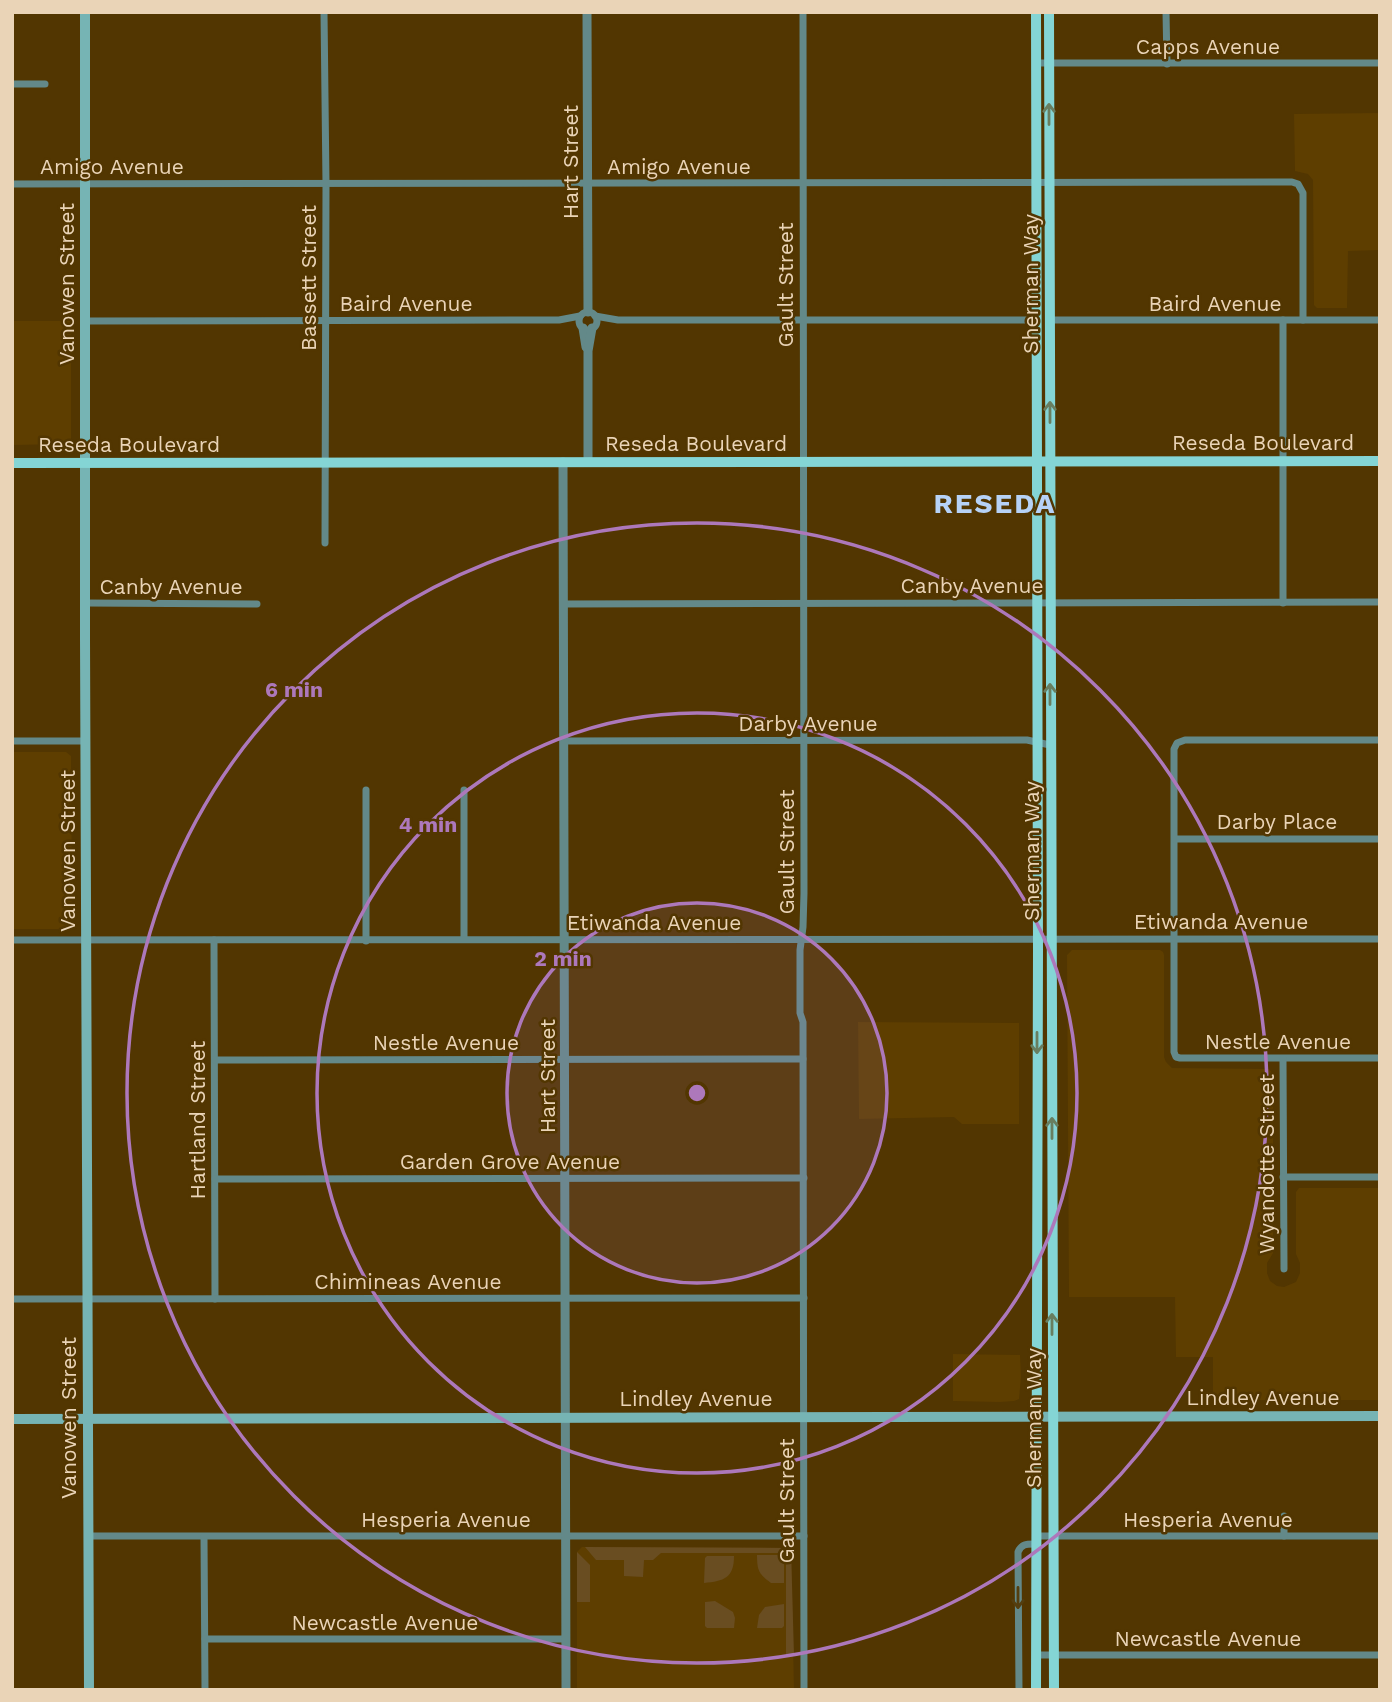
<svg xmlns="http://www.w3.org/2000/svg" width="1392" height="1702" font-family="'Work Sans',sans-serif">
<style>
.built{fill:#5e3e00}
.green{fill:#694d21}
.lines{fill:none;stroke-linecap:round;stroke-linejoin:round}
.minor{stroke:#638989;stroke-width:7}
.tertiary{stroke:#638989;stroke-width:9}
.secondary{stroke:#76b4b4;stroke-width:10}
.primary{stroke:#84d5d5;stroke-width:10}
.oneway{stroke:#687e60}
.oneway2{stroke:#543e0f}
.ring{fill:none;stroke:#ad78bb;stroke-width:3.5}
.labels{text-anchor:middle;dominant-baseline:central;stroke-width:5;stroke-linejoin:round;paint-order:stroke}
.street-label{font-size:21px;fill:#ead4b7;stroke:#523601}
.district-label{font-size:28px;font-weight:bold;letter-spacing:2px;fill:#b6d2f7;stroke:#523601}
.centre{fill:#ad78bb;stroke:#523601;stroke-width:3.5}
.ring-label{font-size:21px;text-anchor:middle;font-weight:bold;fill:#ad78bb;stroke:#523601;stroke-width:5;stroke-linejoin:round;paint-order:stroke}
</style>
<rect width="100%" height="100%" fill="#523601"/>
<g class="built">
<polygon points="1380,113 1380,250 1348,251 1347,308 1317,308 1314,305 1313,180 1308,174 1295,171 1294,114"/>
<polygon points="12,321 71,321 71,440 68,444 12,445"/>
<polygon points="12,752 66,752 71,756 72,920 69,927 66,929 12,929"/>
<polygon points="1072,950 1160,950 1163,952 1164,955 1164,1057 1166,1062 1172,1068 1269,1069 1273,1074 1273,1253 1267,1263 1267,1273 1270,1281 1277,1286 1284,1287 1296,1282 1300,1273 1300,1263 1296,1254 1296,1192 1299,1188 1380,1188 1380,1400 1213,1400 1213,1357 1176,1357 1175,1297 1069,1297 1067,955"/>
<polygon points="858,1022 1019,1023 1019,1124 962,1124 954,1117 859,1119"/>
<polygon points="953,1354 1020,1355 1021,1377 1019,1399 1014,1401 1000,1402 953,1401"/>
<polygon points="582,1547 791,1548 794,1690 577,1690 577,1552"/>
</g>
<g class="green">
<polygon points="585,1547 791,1548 794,1656 786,1656 786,1553 661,1553 653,1560 644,1560 643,1577 624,1576 624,1560 596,1560"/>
<polygon points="577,1552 590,1565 590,1602 577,1602"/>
<path d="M 757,1555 L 782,1555 L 784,1559 L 784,1583 L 771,1583 C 759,1574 757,1571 757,1555 Z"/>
<path d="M 707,1556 L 734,1556 C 734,1578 724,1581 704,1583 L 705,1558 Z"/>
<polygon points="715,1601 733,1612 735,1618 734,1628 707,1628 705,1626 705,1602"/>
<polygon points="784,1604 784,1626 782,1628 757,1628 759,1615 765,1607"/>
</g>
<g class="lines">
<g class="minor">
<polyline points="324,12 326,184 325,543"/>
<polyline points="803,12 804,893 803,927 800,950 800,1013 803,1022 804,1690"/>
<polyline points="1166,12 1167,64"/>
<polyline points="1037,63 1380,63"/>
<polyline points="12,84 45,84"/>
<polyline points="12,184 1292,182 1298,184 1303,193 1303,320"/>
<circle cx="588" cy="321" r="9"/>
<polyline points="595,316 618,320 1036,320"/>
<polyline points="1049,320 1380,320"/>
<polyline points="1283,320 1283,603"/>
<polyline points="86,321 559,320 580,316"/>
<polyline points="85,603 257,604"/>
<polyline points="565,604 1380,602"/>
<polyline points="1380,740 1185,740 1177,743 1174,749 1174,1052 1176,1057 1180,1058 1380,1058"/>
<polyline points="12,741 85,741"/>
<polyline points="564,741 1027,740 1050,745"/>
<polyline points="366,790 366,941"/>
<polyline points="1175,839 1380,839"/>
<polyline points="464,939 464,790"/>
<polyline points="12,940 1380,939"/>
<polyline points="214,940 215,1299"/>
<polyline points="1283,1059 1284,1269"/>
<polyline points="215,1060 803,1059"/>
<polyline points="1283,1177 1380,1177"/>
<polyline points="215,1179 804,1178"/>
<polyline points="12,1299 804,1298"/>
<polyline points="88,1536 804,1536"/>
<polyline points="1036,1536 1380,1536"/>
<polyline points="1284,1536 1284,1516"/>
<polyline points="204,1537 205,1690"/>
<polyline points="205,1639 566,1639"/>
<polyline points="1036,1655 1380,1655"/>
<path d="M 1019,1690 L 1018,1552 C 1022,1543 1027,1544 1037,1544"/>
</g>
<g class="tertiary">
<polyline points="587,12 588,312"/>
<polyline points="583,328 586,347"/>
<polyline points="563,462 566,1690"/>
<polyline points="588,462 588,351 592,328"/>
</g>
<g class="secondary">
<polyline points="85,12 85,639 89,1690"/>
<polyline points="12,1419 1380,1416"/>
</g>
<g class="primary">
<polyline points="1049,12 1054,1690"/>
<polyline points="12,463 1380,461"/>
<polyline points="1036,1690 1038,949 1036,12"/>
</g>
</g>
<defs><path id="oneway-shaft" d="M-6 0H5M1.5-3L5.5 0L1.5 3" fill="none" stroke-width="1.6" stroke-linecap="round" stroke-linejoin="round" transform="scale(1.75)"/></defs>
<g class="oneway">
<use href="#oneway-shaft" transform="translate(1049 114) rotate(-90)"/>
<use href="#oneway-shaft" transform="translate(1050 412) rotate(-90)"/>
<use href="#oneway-shaft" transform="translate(1050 694) rotate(-90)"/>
<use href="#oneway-shaft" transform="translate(1037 1043) rotate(90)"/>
<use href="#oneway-shaft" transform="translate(1052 1128) rotate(-90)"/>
<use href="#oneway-shaft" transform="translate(1052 1324) rotate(-90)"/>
</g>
<use class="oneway2" href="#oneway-shaft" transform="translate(1018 1598) rotate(90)"/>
<circle cx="697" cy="1093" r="190" fill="#ad78bb" fill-opacity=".12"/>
<g class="ring">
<circle cx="697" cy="1093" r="190"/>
<circle cx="697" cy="1093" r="380"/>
<circle cx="697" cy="1093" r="570"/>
</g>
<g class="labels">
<g class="street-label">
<text x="1208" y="46">Capps Avenue</text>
<text transform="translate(570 162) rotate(-90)">Hart Street</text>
<text x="112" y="166">Amigo Avenue</text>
<text x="679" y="166">Amigo Avenue</text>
<text transform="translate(308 278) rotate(-90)">Bassett Street</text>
<text transform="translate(66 284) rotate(-90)">Vanowen Street</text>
<text transform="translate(1030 284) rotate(-90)">Sherman Way</text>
<text transform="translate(785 285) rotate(-90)">Gault Street</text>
<text x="406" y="303">Baird Avenue</text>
<text x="1215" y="303">Baird Avenue</text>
<text x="1263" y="442">Reseda Boulevard</text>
<text x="696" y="443">Reseda Boulevard</text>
<text x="129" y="444">Reseda Boulevard</text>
<text x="972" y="585">Canby Avenue</text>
<text x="171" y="586">Canby Avenue</text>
<text x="808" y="723">Darby Avenue</text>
<text x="1277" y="821">Darby Place</text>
<text transform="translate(67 851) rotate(-90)">Vanowen Street</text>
<text transform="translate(1031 851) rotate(-90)">Sherman Way</text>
<text transform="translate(786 852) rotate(-90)">Gault Street</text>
<text x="1221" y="921">Etiwanda Avenue</text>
<text x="654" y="922">Etiwanda Avenue</text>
<text x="1278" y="1041">Nestle Avenue</text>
<text x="446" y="1042">Nestle Avenue</text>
<text transform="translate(547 1076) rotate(-90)">Hart Street</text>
<text transform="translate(197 1120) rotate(-90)">Hartland Street</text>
<text x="510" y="1161">Garden Grove Avenue</text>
<text transform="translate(1266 1164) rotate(-90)">Wyandotte Street</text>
<text x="408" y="1281">Chimineas Avenue</text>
<text x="1263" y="1397">Lindley Avenue</text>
<text x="696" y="1398">Lindley Avenue</text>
<text transform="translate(68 1418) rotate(-90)">Vanowen Street</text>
<text transform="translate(1033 1418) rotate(-90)">Sherman Way</text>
<text transform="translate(786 1501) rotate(-90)">Gault Street</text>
<text x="446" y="1519">Hesperia Avenue</text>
<text x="1208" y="1519">Hesperia Avenue</text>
<text x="385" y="1622">Newcastle Avenue</text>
<text x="1208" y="1638">Newcastle Avenue</text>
</g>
<g class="district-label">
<text x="995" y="503">RESEDA</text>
</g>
</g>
<circle cx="697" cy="1093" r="10" class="centre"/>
<g class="ring-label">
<text x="294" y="697">6 min</text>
<text x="428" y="832">4 min</text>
<text x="563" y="966">2 min</text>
</g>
<rect width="1392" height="1702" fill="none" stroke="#ead4b7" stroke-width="28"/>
</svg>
